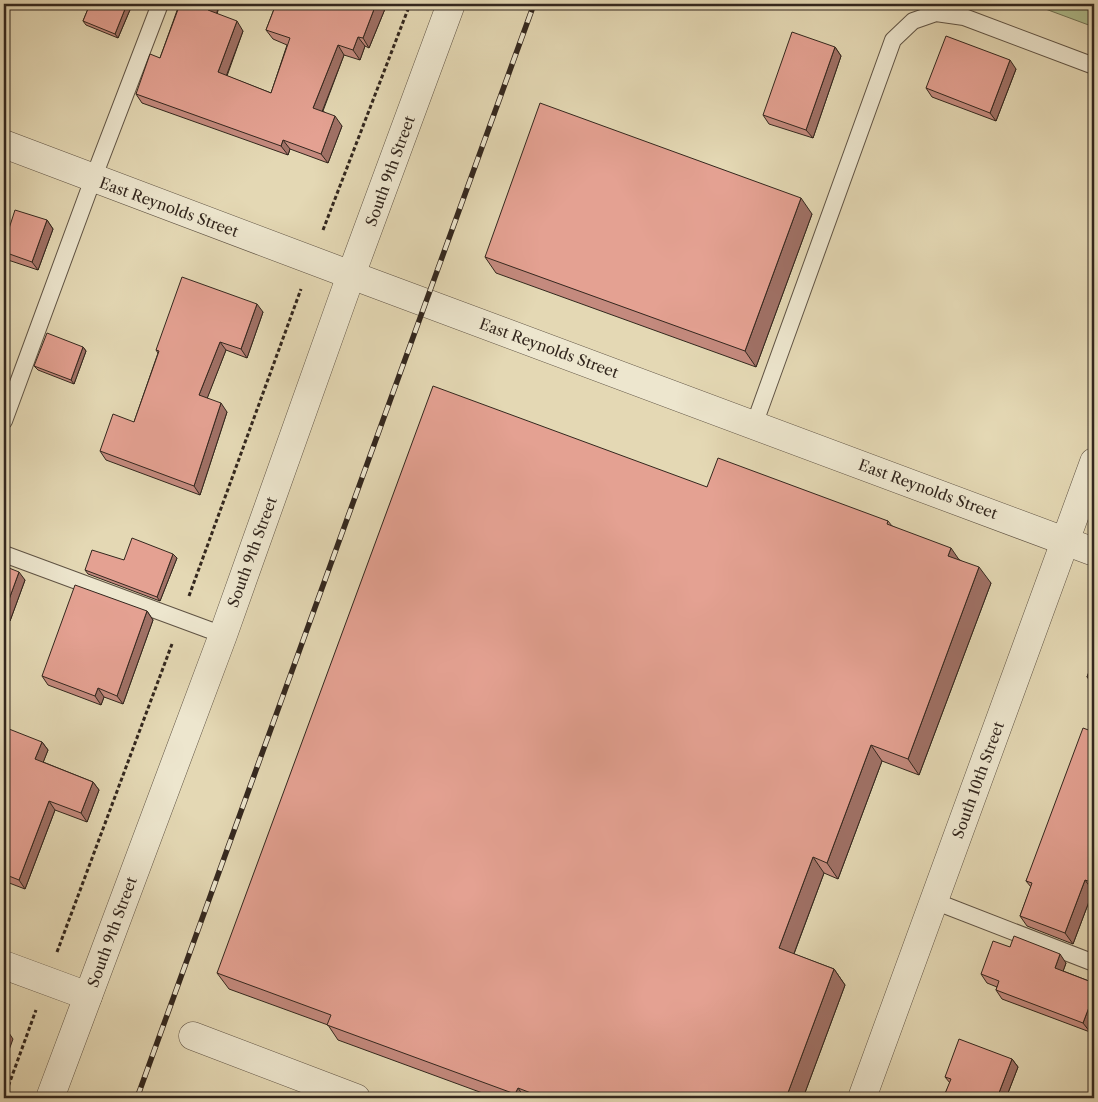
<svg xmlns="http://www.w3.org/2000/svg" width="1098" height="1102" font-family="'Libre Caslon Text',serif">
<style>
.grass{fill:#b0c090;stroke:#727457}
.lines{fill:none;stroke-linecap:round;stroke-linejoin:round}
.service-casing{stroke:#5f5344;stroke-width:18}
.minor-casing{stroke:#5f5344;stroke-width:29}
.path{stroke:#33271e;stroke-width:3;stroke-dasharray:4 2.5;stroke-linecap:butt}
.service{stroke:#ede6ce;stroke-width:16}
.minor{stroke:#ede6ce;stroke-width:28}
.rail-casing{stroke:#33271e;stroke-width:5.5}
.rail{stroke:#ede6ce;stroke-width:4;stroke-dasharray:11;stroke-linecap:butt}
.wall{fill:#c48a7e;stroke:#33271e}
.shaded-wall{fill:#a07166;stroke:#33271e}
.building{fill:#e4a192;stroke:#33271e}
.labels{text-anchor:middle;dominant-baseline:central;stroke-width:4;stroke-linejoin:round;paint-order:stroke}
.street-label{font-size:15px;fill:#33271e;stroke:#ede6ce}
</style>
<rect width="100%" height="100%" fill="#e4d8b4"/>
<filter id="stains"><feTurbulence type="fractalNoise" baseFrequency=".004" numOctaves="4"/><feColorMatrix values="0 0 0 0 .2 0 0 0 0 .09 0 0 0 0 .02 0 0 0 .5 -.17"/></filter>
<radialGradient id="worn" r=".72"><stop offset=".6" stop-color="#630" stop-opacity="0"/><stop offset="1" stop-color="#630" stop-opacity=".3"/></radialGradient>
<polygon class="grass" points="1032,4 1094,4 1094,27"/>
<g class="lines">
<defs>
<g id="service">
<polyline points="4,421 93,179 160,4"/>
<polyline points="754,425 893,40 913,21 936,13 964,17 1094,66"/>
<polyline points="4,554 223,635"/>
<polyline points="934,901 1094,963"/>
</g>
<g id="minor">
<polyline points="4,144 351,275 1094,552"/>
<polyline points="4,965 88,996"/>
<polyline points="193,1036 356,1098"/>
<polyline points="50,1098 223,635 351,275 451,4"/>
<polyline points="862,1098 1094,462"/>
</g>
</defs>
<use href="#service" class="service-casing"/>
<use href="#minor" class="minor-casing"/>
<g class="path">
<polyline points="323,230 410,4"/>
<polyline points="189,596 301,289"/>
<polyline points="57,952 172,644"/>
<polyline points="4,1098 36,1010"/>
</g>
<use href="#service" class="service"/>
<use href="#minor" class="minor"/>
<defs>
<polyline id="rail" points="137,1098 534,4"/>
</defs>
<use href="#rail" class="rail-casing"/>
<use href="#rail" class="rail"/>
</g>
<g class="wall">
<polygon points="90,4 131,4 132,5 118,38 86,25 83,21"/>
<polygon points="179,4 220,4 217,14 243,31 227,76 271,93 287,45 273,39 266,30 276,4 387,4 369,48 365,46 360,60 344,55 323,111 342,126 328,163 290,149 288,155 142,103 136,94 160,58 179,5"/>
<polygon points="835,47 841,56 813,138 769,124 763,115"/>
<polygon points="1016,69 996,121 932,97 926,88"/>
<polygon points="812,214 756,367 496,273 485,257"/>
<polygon points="47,220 53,229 38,270 8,260 4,254 4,244"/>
<polygon points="263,312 247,358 226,350 207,398 227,412 200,495 106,460 100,451 134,422 158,353 156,350"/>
<polygon points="83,347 86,351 74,384 38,370 34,366"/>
<polygon points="707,487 888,521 892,526 960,560 991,583 919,775 882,761 838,879 824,873 794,954 834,969 845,985 803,1098 496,1098 338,1040 328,1025 229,989 217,973"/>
<polygon points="177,558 160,601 88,574 85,570 124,560"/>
<polygon points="4,566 25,580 10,621 4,619"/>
<polygon points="147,611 153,620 123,704 104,697 101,705 48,685 42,676"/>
<polygon points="1094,659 1094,686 1087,677"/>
<polygon points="1094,732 1094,891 1093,891 1073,944 1027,926 1020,916 1031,887 1026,881"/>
<polygon points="4,741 42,742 48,750 43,762 93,782 99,790 87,822 55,810 25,889 4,881"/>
<polygon points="1010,947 1066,963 1063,971 1094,983 1094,1019 1090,1032 1002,999 996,990 997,987 987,983 981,974"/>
<polygon points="1012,1059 1018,1067 1006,1098 946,1098 944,1096 950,1083 945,1077"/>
</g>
<g class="shaded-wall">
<polygon points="127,4 131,4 132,5 118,38 115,34"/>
<polygon points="210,4 220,4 214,20 208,10"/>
<polygon points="376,4 387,4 369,48 363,38"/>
<polygon points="237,21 243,31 224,82 218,72"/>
<polygon points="358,37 365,46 360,60 353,50"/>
<polygon points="338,45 344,55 320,117 313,108"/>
<polygon points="835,47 841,56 813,138 806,130"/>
<polygon points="1010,60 1016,69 996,121 990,113"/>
<polygon points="335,116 342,126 328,163 321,154"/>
<polygon points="283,140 290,149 288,155 281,146"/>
<polygon points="801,198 812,214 756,367 745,351"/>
<polygon points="47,220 53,229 38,270 32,262"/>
<polygon points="257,304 263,312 247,358 241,349"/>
<polygon points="220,342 226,350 205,404 199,395"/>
<polygon points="83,347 86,351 74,384 71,380"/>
<polygon points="221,403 227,412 200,495 194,486"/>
<polygon points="951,548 962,564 948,556"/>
<polygon points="173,554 177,558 160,601 157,597"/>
<polygon points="979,567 991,583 919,775 908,759"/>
<polygon points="19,572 25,580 10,621 4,613"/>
<polygon points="147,611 153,620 123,704 117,696"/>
<polygon points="98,688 104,697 101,705 95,696"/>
<polygon points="42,742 48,750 41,768 35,759"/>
<polygon points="871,745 882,761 838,879 827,863"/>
<polygon points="93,782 99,790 87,822 81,813"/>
<polygon points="49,801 55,810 25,889 19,880"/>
<polygon points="813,857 824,873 790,964 779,948"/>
<polygon points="1085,880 1093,891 1073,944 1065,933"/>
<polygon points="1060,954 1066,963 1061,977 1055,968"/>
<polygon points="834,969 845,985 803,1098 786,1098"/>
<polygon points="1094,994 1094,1019 1090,1032 1083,1023"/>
<polygon points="7,1030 13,1039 4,1064 4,1038"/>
<polygon points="1012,1059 1018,1067 1006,1098 997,1098"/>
<polygon points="518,1088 525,1098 519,1098 515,1094"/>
</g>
<g class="building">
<polygon points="90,4 127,4 115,34 83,21"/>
<polygon points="180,4 210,4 208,10 237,21 218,72 271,93 290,38 266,30 276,4 376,4 363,38 358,37 353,50 338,45 313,108 335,116 321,154 283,140 281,146 136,94 150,54 160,58"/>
<polygon points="792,32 835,47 806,130 763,115"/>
<polygon points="946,36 1010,60 990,113 926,88"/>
<polygon points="540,103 801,198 745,351 485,257"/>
<polygon points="15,210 47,220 32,262 4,252 4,244"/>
<polygon points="182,277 257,304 241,349 220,342 199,395 221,403 194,486 100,451 113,414 134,422 159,351 156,350"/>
<polygon points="47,333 83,347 71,380 34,366"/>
<polygon points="433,386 707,487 718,458 888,521 887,524 951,548 948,556 979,567 908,759 871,745 827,863 813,857 779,948 834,969 786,1098 544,1098 518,1088 515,1094 327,1025 331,1015 217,973"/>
<polygon points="132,538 173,554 157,597 85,570 92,550 124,560"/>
<polygon points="4,566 19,572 4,613"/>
<polygon points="75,585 147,611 117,696 98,688 95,696 42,676"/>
<polygon points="1094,659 1094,679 1087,677"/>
<polygon points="1083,728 1094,732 1094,883 1085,880 1065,933 1020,916 1032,883 1026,881"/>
<polygon points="9,729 42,742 35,759 93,782 81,813 49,801 19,880 4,874 4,741"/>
<polygon points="1014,936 1060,954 1055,968 1094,983 1094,994 1083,1023 996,990 999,981 981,974 993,941 1010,947"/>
<polygon points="4,1029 7,1030 4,1038"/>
<polygon points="959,1039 1012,1059 997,1098 950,1098 944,1096 951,1079 945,1077"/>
</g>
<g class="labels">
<g class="street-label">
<text transform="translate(390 171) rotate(-70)">South 9th Street</text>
<text transform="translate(169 207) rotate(20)">East Reynolds Street</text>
<text transform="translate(549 348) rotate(20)">East Reynolds Street</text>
<text transform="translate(928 489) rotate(20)">East Reynolds Street</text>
<text transform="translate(252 552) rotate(-70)">South 9th Street</text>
<text transform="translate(978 780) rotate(-70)">South 10th Street</text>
<text transform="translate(112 932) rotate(-70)">South 9th Street</text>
</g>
</g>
<rect width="1098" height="1102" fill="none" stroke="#e4d8b4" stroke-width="20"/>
<rect x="5" y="5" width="1088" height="1092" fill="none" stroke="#33271e" stroke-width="2.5"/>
<rect x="10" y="10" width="1078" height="1082" fill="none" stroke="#33271e"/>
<rect width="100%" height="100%" filter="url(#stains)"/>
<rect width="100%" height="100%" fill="url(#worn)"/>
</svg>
